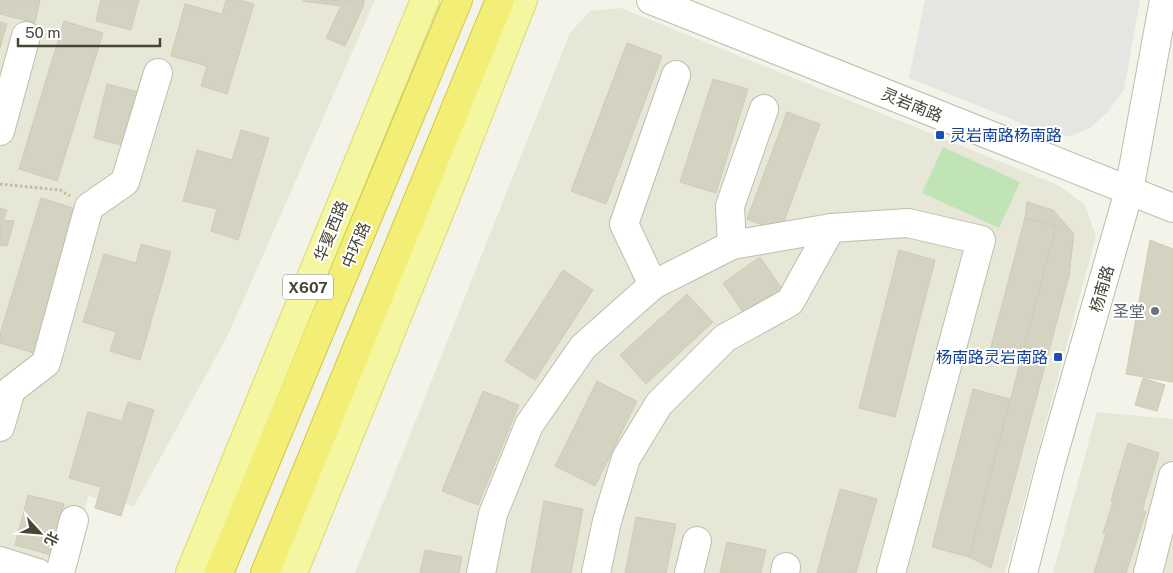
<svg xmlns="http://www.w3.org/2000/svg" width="1173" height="573" font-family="'Public Sans','Noto Sans SC',sans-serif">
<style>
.residential{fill:#e7e7d8}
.green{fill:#c1e4b6}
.parking{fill:#e5e5e1}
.building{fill:#d4d2c0;stroke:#ceccb4}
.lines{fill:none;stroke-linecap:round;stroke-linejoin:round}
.minor-casing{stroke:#bebead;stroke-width:30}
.major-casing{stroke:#dada71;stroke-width:30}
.highway-casing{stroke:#d1c746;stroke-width:30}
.path{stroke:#bfbd9f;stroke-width:3;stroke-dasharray:2.5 2.5;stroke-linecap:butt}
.minor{stroke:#fff;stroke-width:28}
.major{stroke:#f5f6a0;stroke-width:28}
.highway{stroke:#f2ee76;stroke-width:28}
.transit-dot{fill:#1a4fb4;stroke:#fff;stroke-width:2}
.worship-dot{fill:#6b7280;stroke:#fff;stroke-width:2}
.labels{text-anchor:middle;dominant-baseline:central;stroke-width:4;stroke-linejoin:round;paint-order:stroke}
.shield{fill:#fff;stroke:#7e7d74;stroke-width:1}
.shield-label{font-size:15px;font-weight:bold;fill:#474538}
.street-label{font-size:16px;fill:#474538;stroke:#fff}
.transit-label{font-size:16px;fill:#164399;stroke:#fff;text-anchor:start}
.worship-label{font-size:16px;fill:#5b616d;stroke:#fff;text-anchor:end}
</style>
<rect width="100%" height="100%" fill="#f3f3ea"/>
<g class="residential">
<polygon points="0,0 375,0 228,335 134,506 88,496 72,573 0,573"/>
<polygon points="621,8 1058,185 1085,205 1096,236 1005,573 355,573 570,33 590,11"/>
<polygon points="1097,412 1173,419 1173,573 1053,573"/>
</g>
<polygon class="green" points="943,147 1020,182 999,228 922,193"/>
<polygon class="parking" points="925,0 1140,0 1124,89 1109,111 1090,128 1071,136 1051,135 909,78"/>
<g class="building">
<polygon points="0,0 40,0 35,23 0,14"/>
<polygon points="101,0 139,0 131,30 96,21"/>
<polygon points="226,0 240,0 254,4 227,94 201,86 207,66 171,56 185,4 222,14"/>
<polygon points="364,0 363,7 345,46 326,38 341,6 303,1"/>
<polygon points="64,21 103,33 57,181 19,169"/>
<polygon points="0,22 7,24 0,48"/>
<polygon points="627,43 662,56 606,204 571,191"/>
<polygon points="713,79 748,89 716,193 680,182"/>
<polygon points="107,84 138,92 125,146 94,138"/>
<polygon points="787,112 820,124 780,232 747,219"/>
<polygon points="241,130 269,138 238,240 211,231 217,209 183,201 197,150 232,160"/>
<polygon points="41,198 76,209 34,353 0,343 0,334"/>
<polygon points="1027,202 1053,210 1074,234 1069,276 991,568 969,557 1056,226 1025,218"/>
<polygon points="0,208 7,210 3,220 14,221 7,246 0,245"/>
<polygon points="1025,218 1056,226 1020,362 989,354"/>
<polygon points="1150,240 1173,249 1173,382 1126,374"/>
<polygon points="141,244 171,252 140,360 110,351 116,332 83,322 104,254 136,263"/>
<polygon points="899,250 935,260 895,417 859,408"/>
<polygon points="760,257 782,289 745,315 723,283"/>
<polygon points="563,270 593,290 535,380 505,361"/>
<polygon points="687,294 713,322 646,384 620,355"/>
<polygon points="1143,378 1165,385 1157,411 1135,405"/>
<polygon points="597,381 637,401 595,486 555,466"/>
<polygon points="973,389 1010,399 969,557 932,547"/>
<polygon points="483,391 519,405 478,505 442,491"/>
<polygon points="128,402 154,410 121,516 95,508 101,487 69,478 88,412 122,421"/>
<polygon points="1128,443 1159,453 1142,511 1146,512 1126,573 1094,573 1106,534 1103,533 1113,502 1111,501"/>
<polygon points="840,489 877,499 856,573 817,573"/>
<polygon points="28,495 64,504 51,555 15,545"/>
<polygon points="544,501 583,509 571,573 531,573"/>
<polygon points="636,517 676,524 666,573 625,573"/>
<polygon points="727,542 766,550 761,573 720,573"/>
<polygon points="425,550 462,557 459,573 420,573"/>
</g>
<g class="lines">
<defs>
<g id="minor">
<polyline points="651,0 1173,208"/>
<polyline points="0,131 26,36"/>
<polyline points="732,245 730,206 764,109"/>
<polyline points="653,285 624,224 676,75"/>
<polyline points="0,427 11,390 46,363 89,207 125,182 158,73"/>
<polyline points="0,561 38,573"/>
<polyline points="60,573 74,520"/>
<polyline points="481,573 493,514 529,425 583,347 653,285 732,245 831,228 908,223 981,240 891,573"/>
<polyline points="596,573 607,521 626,458 659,404 725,338 790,302 831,228"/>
<polyline points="689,573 697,541"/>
<polyline points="785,573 786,567"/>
<polyline points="1023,573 1051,463 1129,191 1164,0"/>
<polyline points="1148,573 1173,476"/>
</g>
<g id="major">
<polyline points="190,573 425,0"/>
<polyline points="293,573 446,196 523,0"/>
</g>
<g id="highway">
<polyline points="219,573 458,0"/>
<polyline points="265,573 500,0"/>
</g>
</defs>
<use href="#minor" class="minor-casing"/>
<use href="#major" class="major-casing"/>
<use href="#highway" class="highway-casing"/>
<polyline class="path" points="0,184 60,190 70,196"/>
<use href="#minor" class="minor"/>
<use href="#major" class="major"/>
<use href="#highway" class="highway"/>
</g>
<g class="transit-dot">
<rect x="935" y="130" width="10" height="10" rx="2.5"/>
<rect x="1053" y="352" width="10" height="10" rx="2.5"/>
</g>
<circle class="worship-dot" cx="1155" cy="311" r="5"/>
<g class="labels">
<rect class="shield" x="283" y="274.5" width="50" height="25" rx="4"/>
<g class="shield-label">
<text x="308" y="287">X607</text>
</g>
<g class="street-label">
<text transform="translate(912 105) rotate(22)">灵岩南路</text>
<text transform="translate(331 231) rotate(-68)">华夏西路</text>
<text transform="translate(356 245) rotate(-67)">中环路</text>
<text transform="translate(1102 289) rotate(-74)">杨南路</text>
</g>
<g class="transit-label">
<text x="950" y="135">灵岩南路杨南路</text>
<text x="1048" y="357" text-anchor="end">杨南路灵岩南路</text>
</g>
<g class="worship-label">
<text x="1145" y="311">圣堂</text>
</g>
</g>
<g transform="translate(40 533) rotate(116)" stroke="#ffffff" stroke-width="4" paint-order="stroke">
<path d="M0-4L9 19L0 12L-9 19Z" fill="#474538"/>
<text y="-8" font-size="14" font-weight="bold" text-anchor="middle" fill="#474538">北</text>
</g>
<path d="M18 38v8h142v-8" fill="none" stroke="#474538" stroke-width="2.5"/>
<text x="25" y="38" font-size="15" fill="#474538" stroke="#ffffff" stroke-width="4" paint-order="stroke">50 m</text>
</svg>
